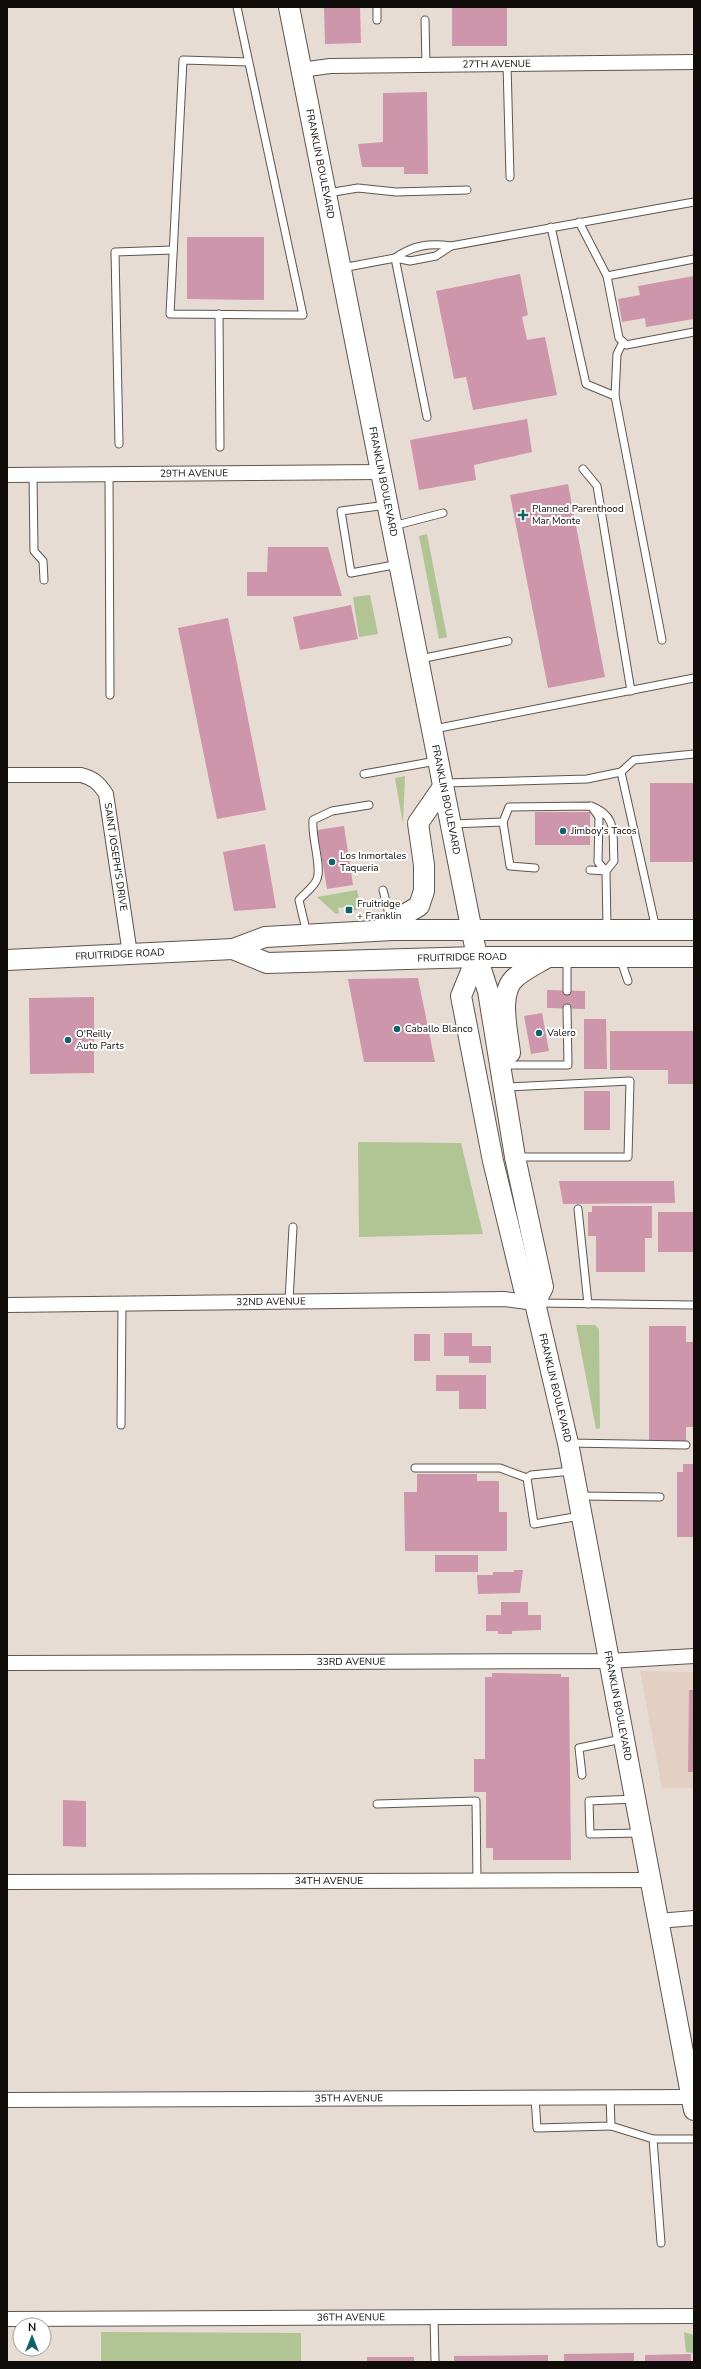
<svg xmlns="http://www.w3.org/2000/svg" width="701" height="2369" font-family="'Nunito Sans',sans-serif">
<style>
.industrial{fill:#e4d0c2}
.green{fill:#b1c493}
.building{fill:#ce96aa}
.lines{fill:none;stroke-linecap:round;stroke-linejoin:round}
.lane-casing{stroke:#5e554d;stroke-width:9}
.street-casing{stroke:#5e554d;stroke-width:16}
.secondary-casing{stroke:#5e554d;stroke-width:22}
.lane{stroke:#fff;stroke-width:7}
.street{stroke:#fff;stroke-width:14}
.secondary{stroke:#fff;stroke-width:20}
.poi-dot{fill:#116267;stroke:#fff;stroke-width:1.5}
.labels{text-anchor:middle;dominant-baseline:central;stroke-width:4;stroke-linejoin:round;paint-order:stroke}
.street-label{font-size:10px;fill:#100c09;stroke:#fff}
.poi-label{font-size:10px;fill:#100c09;stroke:#fff;text-anchor:start}
</style>
<rect width="100%" height="100%" fill="#e7dcd3"/>
<polygon class="industrial" points="640,1671 694,1672 694,1788 662,1788"/>
<g class="green">
<polygon points="427,534 447,637 439,639 419,536"/>
<polygon points="370,595 378,634 359,637 353,597"/>
<polygon points="405,776 403,824 395,778"/>
<polygon points="357,890 361,909 353,911 352,906 338,908 339,913 336,914 317,897"/>
<polygon points="358,1142 461,1143 483,1234 359,1237"/>
<polygon points="576,1325 595,1325 599,1329 600,1428 596,1429"/>
<polygon points="101,2332 301,2333 301,2362 101,2362"/>
<polygon points="684,2332 694,2335 694,2362 693,2353 686,2352"/>
</g>
<g class="building">
<polygon points="324,7 360,7 361,43 325,44"/>
<rect x="452" y="7" width="55" height="39"/>
<polygon points="427,92 428,174 404,174 404,167 362,167 358,144 383,142 383,93"/>
<polygon points="187,237 264,237 264,300 187,299"/>
<polygon points="520,274 528,315 522,317 527,340 545,337 557,395 473,410 466,377 454,379 436,291"/>
<polygon points="694,276 694,319 646,327 645,318 622,322 618,299 640,295 638,286"/>
<polygon points="527,419 532,452 474,465 476,480 419,490 410,440"/>
<polygon points="568,484 605,677 548,688 510,495"/>
<polygon points="268,547 328,547 342,596 247,596 247,572 267,572"/>
<polygon points="351,605 358,639 300,650 293,617"/>
<polygon points="228,618 266,810 217,819 178,628"/>
<rect x="650" y="783" width="44" height="79"/>
<rect x="535" y="812" width="55" height="33"/>
<polygon points="344,826 353,885 327,889 317,830"/>
<polygon points="265,844 276,908 234,911 223,852"/>
<polygon points="418,978 435,1062 364,1062 348,979"/>
<polygon points="547,990 585,991 585,1009 547,1008"/>
<polygon points="94,997 94,1073 30,1074 29,998"/>
<polygon points="542,1013 549,1051 531,1054 524,1016"/>
<polygon points="584,1019 606,1019 607,1069 584,1069"/>
<polygon points="610,1031 694,1031 694,1084 668,1084 668,1070 610,1070"/>
<rect x="584" y="1091" width="26" height="39"/>
<polygon points="559,1181 674,1181 675,1203 563,1204"/>
<polygon points="592,1206 652,1206 652,1238 645,1238 645,1272 596,1272 596,1236 588,1236 588,1212 592,1212"/>
<rect x="658" y="1212" width="36" height="40"/>
<polygon points="649,1326 686,1326 686,1342 694,1342 694,1427 686,1427 686,1442 649,1441"/>
<polygon points="444,1333 472,1333 472,1346 491,1346 491,1363 469,1363 469,1356 444,1356"/>
<rect x="414" y="1334" width="16" height="27"/>
<polygon points="436,1375 486,1375 486,1409 459,1409 459,1391 436,1391"/>
<polygon points="683,1464 694,1464 694,1537 677,1537 677,1472 683,1472"/>
<polygon points="417,1474 477,1474 477,1481 499,1481 499,1512 507,1512 507,1551 405,1551 404,1492 417,1492"/>
<rect x="435" y="1555" width="43" height="17"/>
<polygon points="514,1570 523,1570 520,1593 478,1594 477,1575 493,1575 493,1572 514,1572"/>
<polygon points="501,1602 528,1602 528,1615 541,1615 541,1630 512,1631 512,1634 498,1634 498,1631 486,1631 486,1615 501,1615"/>
<polygon points="492,1673 561,1674 561,1677 569,1677 571,1860 493,1860 493,1848 486,1848 486,1792 474,1792 474,1759 485,1759 485,1677 492,1677"/>
<polygon points="689,1690 694,1690 694,1772 688,1772"/>
<polygon points="63,1800 86,1801 86,1847 63,1846"/>
<polygon points="634,2353 634,2362 564,2362 564,2354"/>
<polygon points="691,2354 691,2362 645,2362 645,2355"/>
<polygon points="548,2355 548,2362 454,2362 454,2356"/>
<rect x="367" y="2357" width="47" height="5"/>
</g>
<g class="lines">
<defs>
<g id="lane">
<polyline points="237,7 303,315 170,314 183,60 249,62"/>
<polyline points="377,7 377,20"/>
<polyline points="425,20 426,65"/>
<polyline points="507,64 510,177"/>
<polyline points="328,193 358,188 396,192 467,190"/>
<polyline points="579,222 607,276 694,259"/>
<polyline points="551,227 586,384 615,396 662,640"/>
<path d="M 395,258 C 413,245 430,243 451,246 L 694,202"/>
<polyline points="395,258 427,417"/>
<polyline points="342,268 395,258 410,261 436,256 451,246"/>
<polyline points="607,276 619,338 626,345 694,332"/>
<polyline points="219,314 220,447"/>
<polyline points="615,396 617,354 623,342"/>
<polyline points="119,444 115,252 173,250"/>
<polyline points="583,469 597,486 631,691"/>
<polyline points="109,474 110,695"/>
<polyline points="33,475 34,551 43,561 44,580"/>
<polyline points="387,505 341,511 351,573 399,564"/>
<polyline points="393,526 443,513"/>
<polyline points="420,659 508,641"/>
<polyline points="434,729 694,678"/>
<polyline points="621,772 656,929"/>
<polyline points="364,774 436,761"/>
<polyline points="444,783 587,779 621,772 634,760 694,754"/>
<path d="M 503,822 L 509,807 L 591,806 C 619,816 612,836 614,861 L 606,871 L 598,862 L 599,817 L 591,806"/>
<polyline points="452,824 503,822 510,866 535,868"/>
<polyline points="590,870 606,871 607,928"/>
<polyline points="383,890 392,926"/>
<path d="M 307,934 L 299,900 C 304,894 315,886 317,879 C 322,867 311,836 313,820 L 332,811 L 369,805"/>
<polyline points="620,958 628,981"/>
<polyline points="567,959 567,991"/>
<polyline points="511,1065 568,1065 567,1008"/>
<polyline points="506,1087 630,1081 628,1157 516,1157"/>
<polyline points="578,1209 588,1304"/>
<polyline points="289,1301 293,1227"/>
<polyline points="538,1303 694,1305"/>
<polyline points="121,1425 122,1303"/>
<polyline points="568,1443 686,1445"/>
<polyline points="415,1468 500,1468 527,1478"/>
<polyline points="572,1471 531,1475 527,1478 534,1524 580,1516"/>
<polyline points="580,1496 660,1497"/>
<polyline points="582,1775 579,1748 622,1739"/>
<polyline points="635,1799 589,1801 590,1834 640,1833"/>
<polyline points="377,1804 476,1801 477,1880"/>
<polyline points="535,2097 537,2128 611,2126 610,2097"/>
<polyline points="611,2126 653,2139 661,2243"/>
<polyline points="653,2139 694,2139"/>
<polyline points="434,2317 435,2362"/>
</g>
<g id="street">
<path id="s1" d="M 301,70 L 330,66 L 694,62"/>
<path id="s2" d="M 7,475 L 381,472"/>
<path id="s3" d="M 7,775 L 81,775 C 93,778 99,783 106,794 L 130,954"/>
<path id="s4" d="M 7,1305 L 504,1299 L 535,1303"/>
<path id="s5" d="M 7,1663 L 609,1661 L 694,1656"/>
<path id="s6" d="M 7,1882 L 651,1880"/>
<polyline points="658,1921 694,1918"/>
<path id="s7" d="M 7,2100 L 691,2097"/>
<path id="s8" d="M 7,2319 L 694,2316"/>
</g>
<g id="secondary">
<path id="s9" d="M 289,7 L 477,957 L 488,991 L 515,1157 L 543,1287 L 535,1303"/>
<polyline points="393,930 404,915 419,906 424,891 424,865 418,823 443,787"/>
<path id="s10" d="M 233,949 L 267,963 L 477,957 L 694,957"/>
<path id="s11" d="M 477,957 L 461,996 L 493,1161 L 524,1289 L 535,1303 L 568,1443 L 694,2110"/>
<path id="s12" d="M 7,960 L 233,949 L 265,937 L 393,930 L 694,930"/>
<path d="M 510,1053 C 508,1032 497,992 516,977 C 525,969 538,963 548,957"/>
</g>
</defs>
<use href="#lane" class="lane-casing"/>
<use href="#street" class="street-casing"/>
<use href="#secondary" class="secondary-casing"/>
<use href="#lane" class="lane"/>
<use href="#street" class="street"/>
<use href="#secondary" class="secondary"/>
</g>
<g class="poi-dot">
<path d="M521 509h4v4h4v4h-4v4h-4v-4h-4v-4h4z"/>
<circle cx="563" cy="831" r="4"/>
<circle cx="332" cy="862" r="4"/>
<rect x="345" y="906" width="8" height="8" rx="2"/>
<circle cx="397" cy="1029" r="4"/>
<circle cx="539" cy="1033" r="4"/>
<circle cx="68" cy="1040" r="4"/>
</g>
<g class="labels">
<g class="street-label">
<text stroke="none"><textPath href="#s1" startOffset="196">27TH AVENUE</textPath></text>
<text stroke="none"><textPath href="#s9" startOffset="160">FRANKLIN BOULEVARD</textPath></text>
<text stroke="none"><textPath href="#s2" startOffset="187">29TH AVENUE</textPath></text>
<text stroke="none"><textPath href="#s9" startOffset="484">FRANKLIN BOULEVARD</textPath></text>
<text stroke="none"><textPath href="#s9" startOffset="808">FRANKLIN BOULEVARD</textPath></text>
<text stroke="none"><textPath href="#s3" startOffset="170">SAINT JOSEPH'S DRIVE</textPath></text>
<text stroke="none"><textPath href="#s12" startOffset="113">FRUITRIDGE ROAD</textPath></text>
<text stroke="none"><textPath href="#s10" startOffset="232">FRUITRIDGE ROAD</textPath></text>
<text stroke="none"><textPath href="#s4" startOffset="264">32ND AVENUE</textPath></text>
<text stroke="none"><textPath href="#s11" startOffset="447">FRANKLIN BOULEVARD</textPath></text>
<text stroke="none"><textPath href="#s5" startOffset="344">33RD AVENUE</textPath></text>
<text stroke="none"><textPath href="#s11" startOffset="771">FRANKLIN BOULEVARD</textPath></text>
<text stroke="none"><textPath href="#s6" startOffset="322">34TH AVENUE</textPath></text>
<text stroke="none"><textPath href="#s7" startOffset="342">35TH AVENUE</textPath></text>
<text stroke="none"><textPath href="#s8" startOffset="344">36TH AVENUE</textPath></text>
</g>
<g class="poi-label">
<text x="532" y="509">Planned Parenthood<tspan x="532" dy="12">Mar Monte</tspan></text>
<text x="571" y="831">Jimboy's Tacos</text>
<text x="340" y="856">Los Inmortales<tspan x="340" dy="12">Taqueria</tspan></text>
<text x="357" y="904">Fruitridge<tspan x="357" dy="12">+ Franklin</tspan></text>
<text x="405" y="1029">Caballo Blanco</text>
<text x="547" y="1033">Valero</text>
<text x="76" y="1034">O'Reilly<tspan x="76" dy="12">Auto Parts</tspan></text>
</g>
</g>
<rect width="701" height="2369" fill="none" stroke="#100c09" stroke-width="16"/>
<g transform="translate(32 2337)"><circle r="19" fill="#ffffff" stroke="#9f9e9d"/>
<path d="M0-3L7 15L0 10L-7 15Z" fill="#116267"/>
<text y="-6" font-size="11" font-weight="bold" text-anchor="middle" fill="#100c09">N</text>
</g>
</svg>
